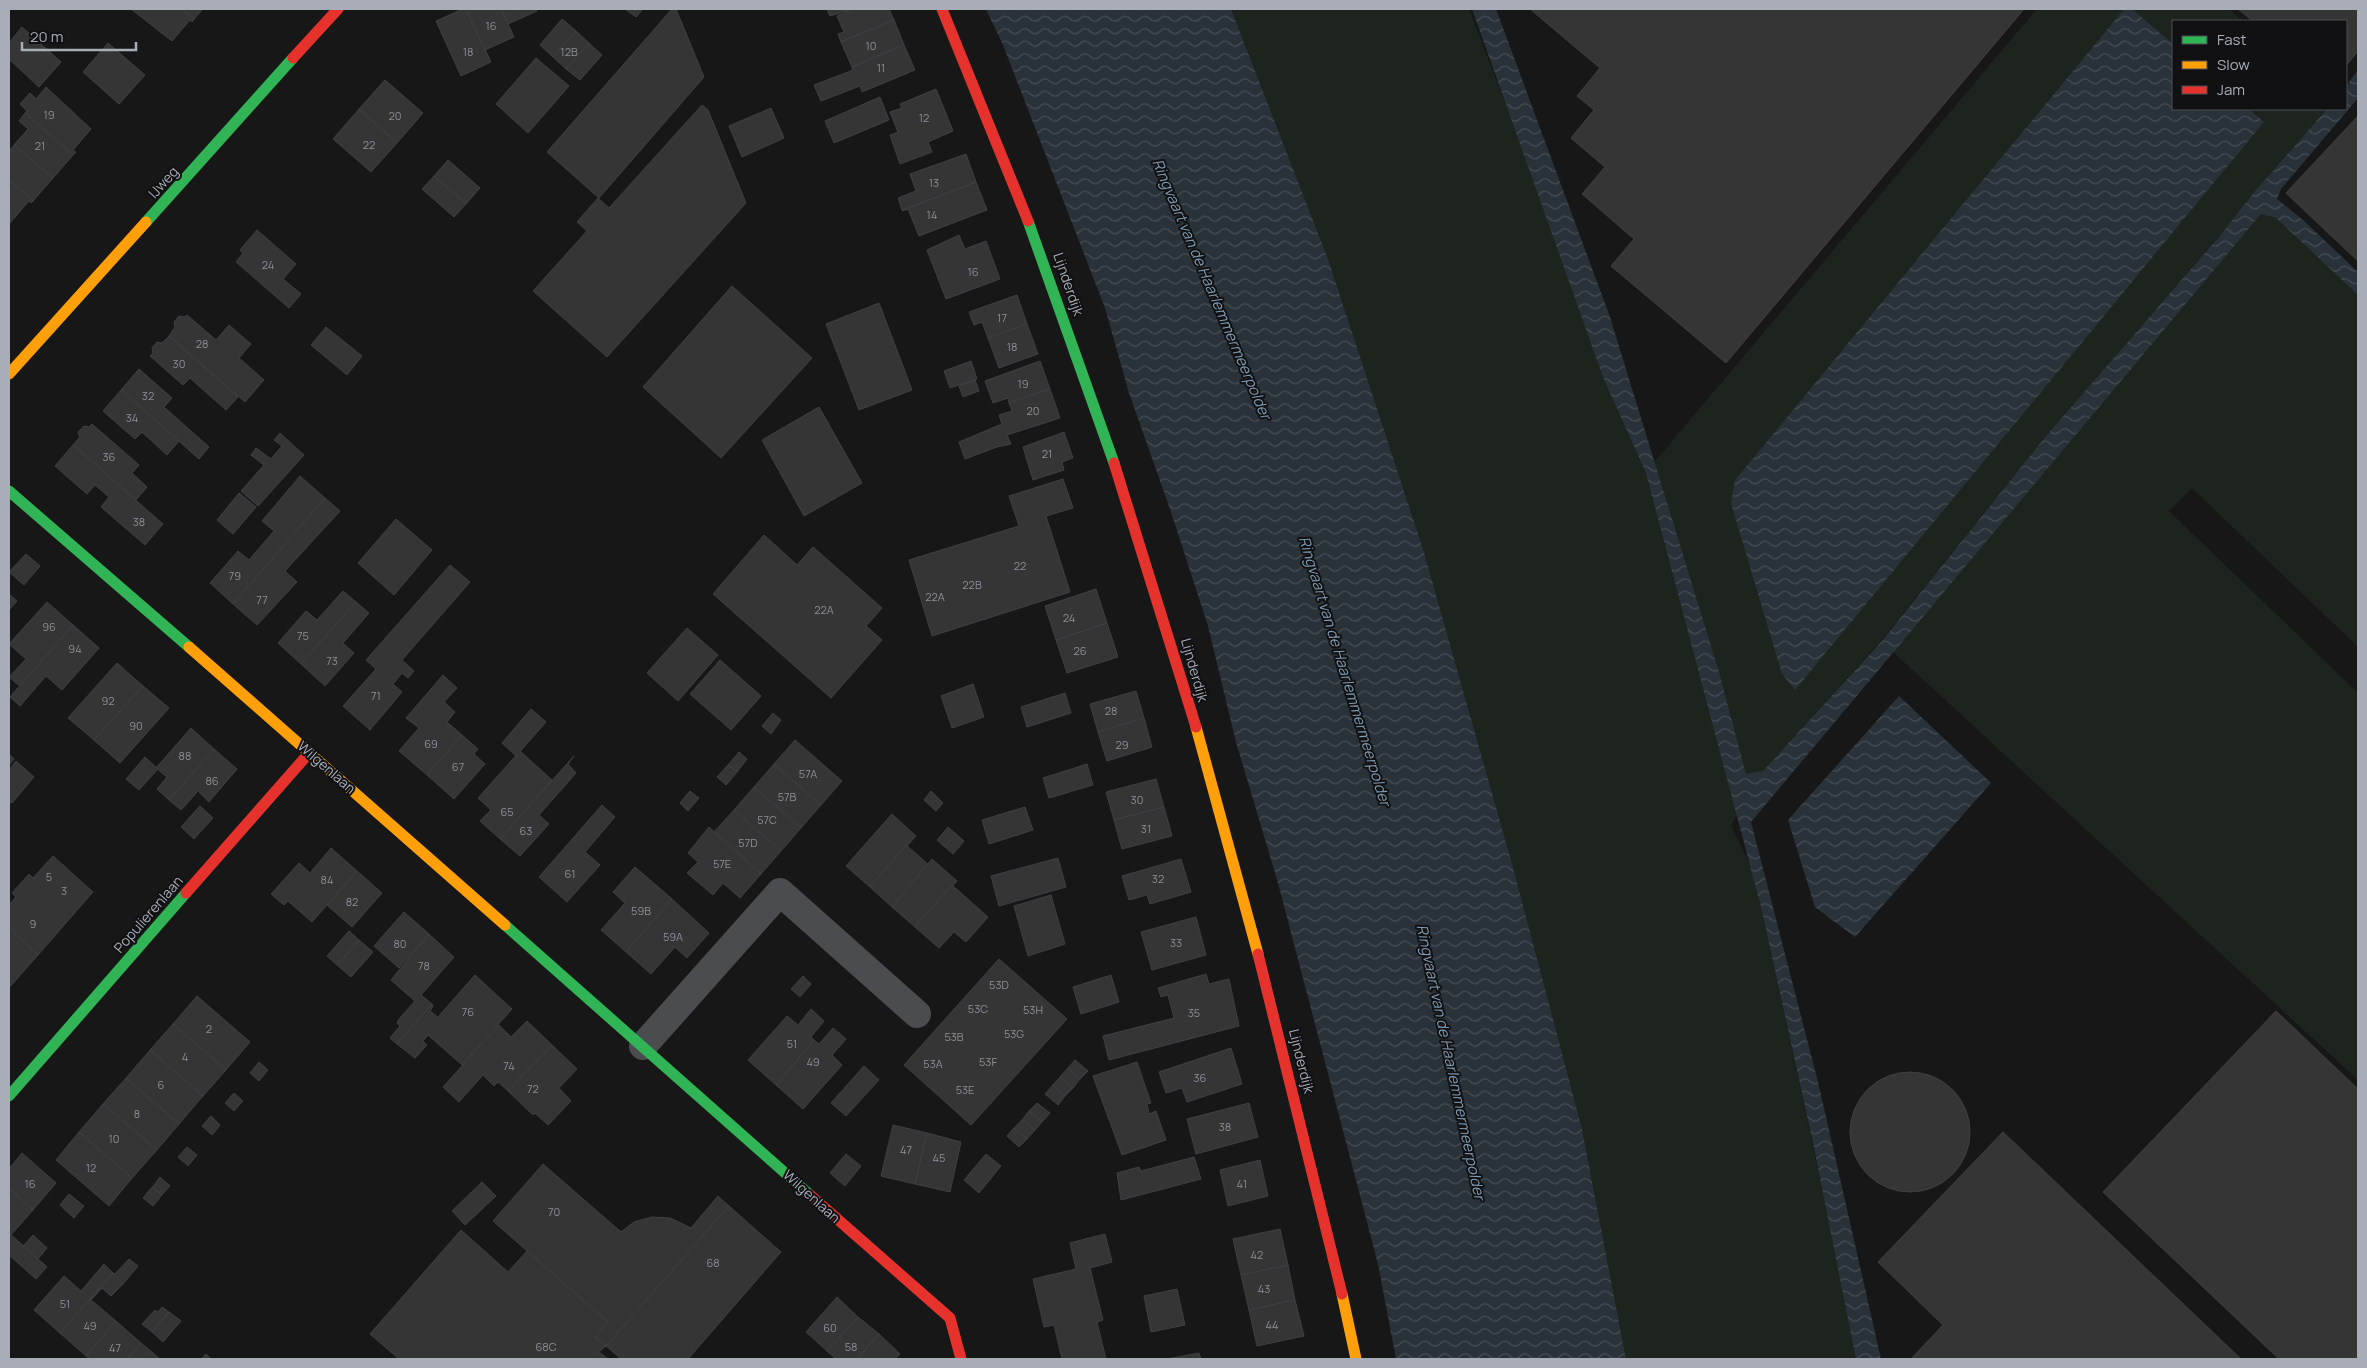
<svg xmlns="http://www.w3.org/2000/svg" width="2367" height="1368" font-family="Manrope,sans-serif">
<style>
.grass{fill:#1d241e}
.water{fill:url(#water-waves)}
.building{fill:#353536;stroke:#3f4043}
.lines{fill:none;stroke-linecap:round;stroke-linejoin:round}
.street{stroke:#4b4c50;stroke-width:28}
.fast{stroke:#30b455;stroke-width:11}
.slow{stroke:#ff9f0a;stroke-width:11}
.jam{stroke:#e5322d;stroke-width:11}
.labels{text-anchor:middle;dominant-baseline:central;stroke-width:4;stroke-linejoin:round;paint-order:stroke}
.number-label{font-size:11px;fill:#8b8f98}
.street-label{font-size:14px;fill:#a8adb8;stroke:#111113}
.water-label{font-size:15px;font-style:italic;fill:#7f9bb3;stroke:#111113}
</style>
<defs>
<pattern id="water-waves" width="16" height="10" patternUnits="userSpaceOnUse" patternTransform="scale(1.25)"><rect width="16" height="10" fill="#2a3239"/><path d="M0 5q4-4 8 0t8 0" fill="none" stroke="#464d54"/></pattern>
</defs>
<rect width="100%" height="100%" fill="#171717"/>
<g class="grass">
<polygon points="1231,9 1469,9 1646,472 2037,9 2124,9 1735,480 2264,122 2249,109 2327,109 2255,191 2218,238 2046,436 1880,642 1763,771 1731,825 1751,867 1761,907 1859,1359 1626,1359 1582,1129 1514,871 1424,552 1328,259"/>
<polygon points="2132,9 2229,9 2243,21 2173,21 2173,44"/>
<polygon points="2261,214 2276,218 2358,295 2358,647 2192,488 2169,511 2358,693 2358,1080 1892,651"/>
</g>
<g class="water">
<polygon points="986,9 1231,9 1328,259 1424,552 1514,871 1582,1129 1626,1359 1396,1359 1378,1264 1278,883 1236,742 1208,626 1170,509 1129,393 1105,308 1003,45"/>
<polygon points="1472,9 1496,9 1610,317 1719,672 1746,774 1763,771 1881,642 2046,436 2218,238 2255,191 2327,109 2346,109 2346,86 2358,70 2358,98 2281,189 2277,199 2303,220 2358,272 2358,295 2276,218 2261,214 1751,822 1819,1086 1881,1359 1856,1359 1814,1148 1761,907 1646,473 1603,377"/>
<polygon points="2124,9 2132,9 2173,44 2173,109 2249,109 2264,122 1795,690 1782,674 1731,503 1735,480"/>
<polygon points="1899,696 1991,783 1855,937 1815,907 1788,820"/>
</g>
<g class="building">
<polygon points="131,9 182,9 194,19 192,22 190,20 172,41"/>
<polygon points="182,9 203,9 194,19"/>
<polygon points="463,9 466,9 491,62 461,76 436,21"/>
<polygon points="466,9 501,9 514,37 485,50"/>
<polygon points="501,9 537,9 537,11 508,24"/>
<polygon points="625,9 643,9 636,17"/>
<polygon points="672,9 676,9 704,77 599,198 547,152"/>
<polygon points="827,9 853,9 830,16"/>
<polygon points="853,9 889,9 894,20 841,42 838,34 844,32 837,16"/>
<polygon points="1530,9 2024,9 1726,363 1611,266 1634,239 1582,194 1605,167 1571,138 1594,110 1577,96 1600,68"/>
<polygon points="2238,9 2358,9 2358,51 2346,66 2346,21 2253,21"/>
<polygon points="562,19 576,31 553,57 540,45"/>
<polygon points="894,20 904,45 852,67 841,42"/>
<polygon points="22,27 61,62 39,87 9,59 9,43"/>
<polygon points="576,31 589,43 566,69 553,57"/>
<polygon points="108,43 145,75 119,104 83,72"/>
<polygon points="589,43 602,55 580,80 566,69"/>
<polygon points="904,45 915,70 862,92 860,86 821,101 814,85 853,70 852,67"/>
<polygon points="536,58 569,86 528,133 496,104"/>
<polygon points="385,80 423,113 397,143 359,109"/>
<polygon points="46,87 91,129 73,150 76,152 73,155 25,113 27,111 20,104 30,93 36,99"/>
<polygon points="936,89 953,131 928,142 932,152 900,164 890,135 898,132 890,112 902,108 900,104"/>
<polygon points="880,97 889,120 834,143 825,121"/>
<polygon points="702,105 708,110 746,203 607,357 533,291 587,231 577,222 598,198 609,208"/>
<polygon points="771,108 784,138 742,157 729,126"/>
<polygon points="359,109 397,143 371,172 333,139"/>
<polygon points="25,113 73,155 53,178 14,145 28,129 19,121"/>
<polygon points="2358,116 2358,261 2286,193"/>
<polygon points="14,145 53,178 33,201 9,180 9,151"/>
<polygon points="966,154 976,182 902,210 898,198 916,191 910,174"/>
<polygon points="448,160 480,188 466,204 434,176"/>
<polygon points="434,176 466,204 454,217 422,189"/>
<polygon points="9,180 33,201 31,203 29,201 10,223"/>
<polygon points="976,182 987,210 919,236 908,209 902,211"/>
<polygon points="257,230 296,264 283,279 301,294 289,308 236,262 243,253 240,250"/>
<polygon points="959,235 965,249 986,241 1000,279 946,299 927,250"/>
<polygon points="732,286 812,358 721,458 643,387"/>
<polygon points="1017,295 1027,324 988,338 982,322 974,325 969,312"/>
<polygon points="879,303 912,390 859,410 826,324"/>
<polygon points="187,315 216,340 229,325 251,344 239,358 264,380 245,402 169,336 175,327 174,322 179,316 185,317"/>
<polygon points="1027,324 1038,354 999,368 988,338"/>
<polygon points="326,327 362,356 347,375 311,345"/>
<polygon points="169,336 238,397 226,410 190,378 183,385 150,356 153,353 152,348 157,342 162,343"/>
<polygon points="971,361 977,379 950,388 944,371"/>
<polygon points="1040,361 1050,389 1009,403 1008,398 993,403 985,381"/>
<polygon points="139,369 172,398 164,407 209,447 199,459 121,390"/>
<polygon points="975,380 979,391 963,397 959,386"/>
<polygon points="1050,389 1060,418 1007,435 1011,444 997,447 965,459 959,442 1002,424 999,415 1012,411 1009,403"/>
<polygon points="121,390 179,441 167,455 142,432 135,439 103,411"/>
<polygon points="819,407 862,483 804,516 762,440"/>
<polygon points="92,424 139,465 132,473 147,487 136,500 73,445 80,437 78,432 84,426 89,427"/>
<polygon points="1064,432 1073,458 1062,462 1064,470 1033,480 1023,447"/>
<polygon points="280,433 304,455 258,506 241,491 264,465 251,455 256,448 271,459 282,446 274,440"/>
<polygon points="73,445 163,524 145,545 101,507 109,497 95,485 87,494 55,466"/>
<polygon points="300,476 325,498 233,604 210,583 238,551 249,560 274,531 262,521"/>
<polygon points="1063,479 1073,508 1046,516 1070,592 932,636 909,560 1019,526 1009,496"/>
<polygon points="239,493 256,507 233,534 217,520"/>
<polygon points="325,498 340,511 285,571 297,582 257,625 233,604"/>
<polygon points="396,519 432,550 394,595 358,563"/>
<polygon points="764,535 797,565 813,547 882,608 866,626 882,640 831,698 713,594"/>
<polygon points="26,554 40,566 24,585 9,572"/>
<polygon points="450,565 470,582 402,660 414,671 408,678 402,673 393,684 402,692 370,730 343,706 376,669 366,660"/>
<polygon points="1096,589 1107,623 1056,640 1045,606"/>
<polygon points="343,591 356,602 301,664 278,643 306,611 317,620"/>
<polygon points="9,594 17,601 9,610"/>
<polygon points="47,602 73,625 20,686 9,677 26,659 9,644"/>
<polygon points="356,602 369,613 343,643 354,653 325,686 301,664"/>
<polygon points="1107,623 1118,657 1067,673 1056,640"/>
<polygon points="73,625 99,648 62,690 46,676 20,706 10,697"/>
<polygon points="687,628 718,655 678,701 647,673"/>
<polygon points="720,660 761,696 731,730 690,694"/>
<polygon points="117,663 143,686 94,740 68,718"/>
<polygon points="443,675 457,688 444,702 455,712 447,722 462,735 427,775 399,751 419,728 406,718"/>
<polygon points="973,684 984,717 952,728 941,696"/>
<polygon points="143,686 169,708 120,763 94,740"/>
<polygon points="1136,691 1144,718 1098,732 1090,704"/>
<polygon points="1065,693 1071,713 1027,727 1021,707"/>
<polygon points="531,709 546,722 516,756 502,743"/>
<polygon points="773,713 781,720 771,734 762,726"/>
<polygon points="1144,718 1152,747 1107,761 1098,732"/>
<polygon points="191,728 214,749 169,800 157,789 167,777 156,768"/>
<polygon points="462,735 478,749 474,754 485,764 454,799 427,775"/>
<polygon points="795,740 842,781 821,805 774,764"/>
<polygon points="214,749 237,769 209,802 198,791 181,810 169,800"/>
<polygon points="520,751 552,780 500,839 480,821 491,810 478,798"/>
<polygon points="739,752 747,759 737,772 728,765"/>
<polygon points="9,754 14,759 9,765"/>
<polygon points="574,756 568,764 576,773 539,815 549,824 520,856 500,839"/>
<polygon points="145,757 158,769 139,790 126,779"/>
<polygon points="16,761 34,777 12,803 9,801 9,770"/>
<polygon points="774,764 821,805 801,828 754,787"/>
<polygon points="1087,764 1093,785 1049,798 1043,778"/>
<polygon points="728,765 737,772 726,785 717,777"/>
<polygon points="1156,779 1164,807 1114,820 1106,792"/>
<polygon points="754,787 801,828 781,851 734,810"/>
<polygon points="690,791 699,798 688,811 680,803"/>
<polygon points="931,791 943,803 936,811 924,800"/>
<polygon points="602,805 615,817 585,852 600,865 567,902 539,877"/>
<polygon points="200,806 213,818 194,839 181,827"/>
<polygon points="1025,807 1033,830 989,844 982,820"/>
<polygon points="1164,807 1172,836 1122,849 1114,820"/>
<polygon points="734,810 781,851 761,874 714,832"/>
<polygon points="892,814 916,836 870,887 846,866"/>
<polygon points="709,827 761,874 740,898 723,883 713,895 687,873 698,862 688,853"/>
<polygon points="948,827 956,834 945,847 937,840"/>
<polygon points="956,834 964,841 953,854 945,847"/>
<polygon points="906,845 929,865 892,907 870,887"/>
<polygon points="331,848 357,871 312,922 288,901 284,905 271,894 299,863 310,873"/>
<polygon points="53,856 93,892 38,955 9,928 9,905 16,897 12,893 29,874 33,878"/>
<polygon points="1058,858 1066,887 999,906 991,876"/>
<polygon points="932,859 957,881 915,927 892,907"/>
<polygon points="1181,859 1191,892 1150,904 1147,895 1129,900 1122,876"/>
<polygon points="635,867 672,899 626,952 601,930 625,903 613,892"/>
<polygon points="357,871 382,893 352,927 327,905"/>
<polygon points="952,885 988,917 966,942 954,932 939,948 915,927"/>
<polygon points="1051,895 1065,944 1028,956 1014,906"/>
<polygon points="672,899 709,933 687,958 675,947 651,974 626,952"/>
<polygon points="404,912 429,934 399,968 374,946"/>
<polygon points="1196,917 1206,955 1152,970 1141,932"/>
<polygon points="9,928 38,955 9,988"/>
<polygon points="349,931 359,940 337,965 327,956"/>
<polygon points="429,934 454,957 421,995 432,1004 397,1044 390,1038 400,1026 397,1023 399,1019 415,1001 391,980"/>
<polygon points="359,940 373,952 351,977 337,965"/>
<polygon points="999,959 1067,1019 971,1125 904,1065"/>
<polygon points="1206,974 1209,984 1229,979 1239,1026 1109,1060 1103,1036 1174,1018 1168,995 1161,997 1158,988"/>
<polygon points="475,975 512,1009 462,1065 428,1035 423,1041 427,1045 415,1058 397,1044 432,1004 433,1006 430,1011 438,1017"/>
<polygon points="1111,975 1119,1002 1081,1014 1073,987"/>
<polygon points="803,976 811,984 800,997 791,989"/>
<polygon points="197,996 250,1042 226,1070 173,1024"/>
<polygon points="811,1009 824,1021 811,1037 814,1040 776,1085 748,1060 787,1016 798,1025"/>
<polygon points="2276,1011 2358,1089 2358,1359 2279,1359 2103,1192"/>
<polygon points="527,1021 552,1045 508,1091 498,1082 494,1086 483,1075 459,1102 443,1087 499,1025 511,1037"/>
<polygon points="173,1024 226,1070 203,1096 150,1050"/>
<polygon points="833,1028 846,1039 832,1055 842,1065 803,1109 776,1085 814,1040 819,1044"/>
<polygon points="552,1045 577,1069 559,1088 571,1101 548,1125 535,1113 533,1115 508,1091"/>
<polygon points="1231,1048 1242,1084 1187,1102 1182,1088 1166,1093 1159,1072"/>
<polygon points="150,1050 203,1096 179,1124 126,1078"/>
<polygon points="1075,1060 1088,1071 1080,1079 1068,1068"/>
<polygon points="259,1062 268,1070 259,1081 250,1073"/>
<polygon points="1137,1062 1151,1103 1147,1104 1149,1114 1156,1111 1166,1140 1122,1155 1093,1076"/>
<polygon points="864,1066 879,1080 846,1116 831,1103"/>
<polygon points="1068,1068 1080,1079 1073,1088 1060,1077"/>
<circle cx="1910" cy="1132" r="60"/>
<polygon points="1060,1077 1073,1088 1065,1096 1053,1085"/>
<polygon points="126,1078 179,1124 157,1150 103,1104"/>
<polygon points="1053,1085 1065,1096 1058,1105 1045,1094"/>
<polygon points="234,1093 243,1101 234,1111 225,1103"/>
<polygon points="1037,1103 1050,1113 1042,1122 1029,1111"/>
<polygon points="1249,1103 1258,1137 1196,1154 1187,1119"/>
<polygon points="103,1104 157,1150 132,1178 79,1132"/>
<polygon points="1029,1111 1042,1122 1035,1130 1022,1120"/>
<polygon points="211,1116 220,1125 212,1135 202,1126"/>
<polygon points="1022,1120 1035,1130 1027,1139 1014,1128"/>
<polygon points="893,1125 927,1133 915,1184 881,1176"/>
<polygon points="1014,1128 1027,1139 1019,1147 1007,1136"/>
<polygon points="79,1132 132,1178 109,1206 56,1160"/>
<polygon points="2003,1132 2241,1359 1911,1359 1943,1325 1878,1262"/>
<polygon points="927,1133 961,1142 950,1192 915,1184"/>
<polygon points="187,1147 197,1155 188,1166 178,1157"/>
<polygon points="22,1153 56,1183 33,1210 9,1188 9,1169"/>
<polygon points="846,1154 861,1166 845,1186 830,1173"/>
<polygon points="986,1154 1001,1166 979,1193 964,1180"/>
<polygon points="1194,1157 1201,1179 1121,1200 1117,1173 1139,1167 1141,1171"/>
<polygon points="1260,1160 1268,1196 1228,1206 1220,1170"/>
<polygon points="543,1164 621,1232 634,1222 652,1217 670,1218 691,1228 718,1196 729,1206 606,1346 595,1337 608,1322 493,1221"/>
<polygon points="160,1177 170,1186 161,1196 152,1188"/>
<polygon points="482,1182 496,1196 465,1225 452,1211"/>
<polygon points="152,1187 162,1195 153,1206 143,1198"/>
<polygon points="9,1188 33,1210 11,1235 9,1233"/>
<polygon points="69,1194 84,1206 74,1218 60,1205"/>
<polygon points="729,1206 781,1252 688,1359 621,1359 606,1346"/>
<polygon points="1280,1229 1288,1265 1241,1275 1233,1239"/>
<polygon points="461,1230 508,1272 527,1251 608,1322 595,1337 606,1346 599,1352 608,1359 399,1359 370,1334"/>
<polygon points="9,1233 47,1267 36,1279 9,1255"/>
<polygon points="1105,1234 1112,1262 1090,1268 1103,1320 1097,1322 1106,1359 1062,1359 1054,1325 1044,1327 1033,1279 1076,1269 1070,1243"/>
<polygon points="33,1235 47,1248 38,1259 23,1246"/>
<polygon points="129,1259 138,1266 124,1283 111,1296 102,1288 91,1300 116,1321 86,1356 60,1333 113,1273 115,1274"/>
<polygon points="104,1264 113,1273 60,1333 34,1310 64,1276 81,1291"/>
<polygon points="1288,1265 1295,1300 1249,1310 1241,1275"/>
<polygon points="1177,1289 1185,1325 1151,1332 1144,1296"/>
<polygon points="837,1297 858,1317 827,1351 806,1332"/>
<polygon points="1295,1300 1304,1336 1257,1346 1249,1310"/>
<polygon points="162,1307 169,1312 152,1332 142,1324 155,1310 158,1312"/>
<polygon points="169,1312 181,1321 163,1342 152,1332"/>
<polygon points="858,1317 879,1334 857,1359 836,1359 827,1351"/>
<polygon points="116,1321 141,1343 127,1359 90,1359 86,1356"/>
<polygon points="879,1334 900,1354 895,1359 857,1359"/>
<polygon points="141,1343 160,1359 127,1359"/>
<polygon points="1199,1353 1201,1359 1167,1359"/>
<polygon points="206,1354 211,1359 201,1359"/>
</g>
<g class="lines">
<polyline class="street" points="643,1046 780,892 917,1014"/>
<g class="fast">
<polyline points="1028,221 1114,463"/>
<polyline points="146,222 293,58"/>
<polyline points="9,491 189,647"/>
<polyline points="505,925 810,1195"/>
<polyline points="9,1096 186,893"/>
</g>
<g class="slow">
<polyline points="9,374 146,222"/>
<polyline points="189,647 505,925"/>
<polyline points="1196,727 1258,954"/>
<polyline points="1342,1294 1356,1359"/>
</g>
<g class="jam">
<polyline points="942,9 1028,221"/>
<polyline points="293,58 338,9"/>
<polyline points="1114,463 1196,727"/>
<polyline points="186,893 310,752"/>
<polyline points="1258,954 1342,1294"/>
<polyline points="810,1195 950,1318 961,1359"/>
</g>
</g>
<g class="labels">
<g class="number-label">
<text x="491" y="25">16</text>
<text x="871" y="45">10</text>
<text x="468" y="51">18</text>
<text x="569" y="51">12B</text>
<text x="881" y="67">11</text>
<text x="49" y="114">19</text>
<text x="395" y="115">20</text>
<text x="924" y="117">12</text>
<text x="369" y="144">22</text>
<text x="40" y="145">21</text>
<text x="934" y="182">13</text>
<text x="932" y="214">14</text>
<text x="268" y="264">24</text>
<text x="973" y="271">16</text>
<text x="1002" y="317">17</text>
<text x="202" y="343">28</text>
<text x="1012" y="346">18</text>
<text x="179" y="363">30</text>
<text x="1023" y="383">19</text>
<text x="148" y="395">32</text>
<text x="1033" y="410">20</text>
<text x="132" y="417">34</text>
<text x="1047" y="453">21</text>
<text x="109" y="456">36</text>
<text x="139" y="521">38</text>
<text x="1020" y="565">22</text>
<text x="235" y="575">79</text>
<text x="972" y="584">22B</text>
<text x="935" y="596">22A</text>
<text x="262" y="599">77</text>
<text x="824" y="609">22A</text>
<text x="1069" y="617">24</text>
<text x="49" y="626">96</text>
<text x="303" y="635">75</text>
<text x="75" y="648">94</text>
<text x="1080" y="650">26</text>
<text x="332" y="660">73</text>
<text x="376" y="695">71</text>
<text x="108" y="700">92</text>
<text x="1111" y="710">28</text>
<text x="136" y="725">90</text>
<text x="431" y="743">69</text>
<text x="1122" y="744">29</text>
<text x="185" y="755">88</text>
<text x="458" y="766">67</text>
<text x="808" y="773">57A</text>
<text x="212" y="780">86</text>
<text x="787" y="796">57B</text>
<text x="1137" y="799">30</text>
<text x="507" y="811">65</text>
<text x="767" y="819">57C</text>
<text x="1146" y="828">31</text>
<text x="526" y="830">63</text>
<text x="748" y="842">57D</text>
<text x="722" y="863">57E</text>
<text x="570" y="873">61</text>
<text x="49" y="876">5</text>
<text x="1158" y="878">32</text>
<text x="327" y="879">84</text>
<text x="64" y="890">3</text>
<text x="352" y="901">82</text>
<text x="641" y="910">59B</text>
<text x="33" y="923">9</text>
<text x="673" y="936">59A</text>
<text x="1176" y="942">33</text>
<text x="400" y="943">80</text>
<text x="424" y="965">78</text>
<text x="999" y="984">53D</text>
<text x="978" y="1008">53C</text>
<text x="1033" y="1009">53H</text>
<text x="468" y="1011">76</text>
<text x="1194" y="1012">35</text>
<text x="209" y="1028">2</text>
<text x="1014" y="1033">53G</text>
<text x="954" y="1036">53B</text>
<text x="792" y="1043">51</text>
<text x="185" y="1056">4</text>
<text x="813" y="1061">49</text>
<text x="988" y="1061">53F</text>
<text x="933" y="1063">53A</text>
<text x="509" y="1065">74</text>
<text x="1200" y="1077">36</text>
<text x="161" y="1084">6</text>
<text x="533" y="1088">72</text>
<text x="965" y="1089">53E</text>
<text x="137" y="1113">8</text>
<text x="1225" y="1126">38</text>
<text x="114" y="1138">10</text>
<text x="906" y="1149">47</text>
<text x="939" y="1157">45</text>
<text x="91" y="1167">12</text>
<text x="30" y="1183">16</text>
<text x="1242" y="1183">41</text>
<text x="554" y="1211">70</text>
<text x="1257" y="1254">42</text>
<text x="713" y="1262">68</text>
<text x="1264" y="1288">43</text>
<text x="65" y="1303">51</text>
<text x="1272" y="1324">44</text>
<text x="90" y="1325">49</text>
<text x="830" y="1327">60</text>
<text x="546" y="1346">68C</text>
<text x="851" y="1346">58</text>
<text x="115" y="1347">47</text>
</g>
<g class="street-label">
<text transform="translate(163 182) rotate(-48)">IJweg</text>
<text transform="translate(1069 284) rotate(71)">Lijnderdijk</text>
<text transform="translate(1195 670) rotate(74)">Lijnderdijk</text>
<text transform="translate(327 767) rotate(41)">Wilgenlaan</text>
<text transform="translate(148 914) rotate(-49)">Populierenlaan</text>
<text transform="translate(1302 1061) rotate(76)">Lijnderdijk</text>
<text transform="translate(812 1196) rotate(42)">Wilgenlaan</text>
</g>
<g class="water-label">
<text transform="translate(1212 289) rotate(67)">Ringvaart van de Haarlemmermeerpolder</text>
<text transform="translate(1345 671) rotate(73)">Ringvaart van de Haarlemmermeerpolder</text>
<text transform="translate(1451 1062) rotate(78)">Ringvaart van de Haarlemmermeerpolder</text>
</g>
</g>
<rect width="2367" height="1368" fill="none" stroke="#a8adb8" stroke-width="20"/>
<rect x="2172" y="20" width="175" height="90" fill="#111113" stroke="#4d4f55"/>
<rect x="2182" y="36" width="25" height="8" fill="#30b455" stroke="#4d4f55"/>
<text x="2217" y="45" font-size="15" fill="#a8adb8">Fast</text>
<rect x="2182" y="61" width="25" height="8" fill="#ff9f0a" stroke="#4d4f55"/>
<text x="2217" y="70" font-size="15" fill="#a8adb8">Slow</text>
<rect x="2182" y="86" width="25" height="8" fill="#e5322d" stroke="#4d4f55"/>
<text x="2217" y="95" font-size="15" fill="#a8adb8">Jam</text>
<path d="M22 42v8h114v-8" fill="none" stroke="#a8adb8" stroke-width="2.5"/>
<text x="30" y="42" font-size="15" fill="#a8adb8" stroke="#111113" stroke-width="4" paint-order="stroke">20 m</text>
</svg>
